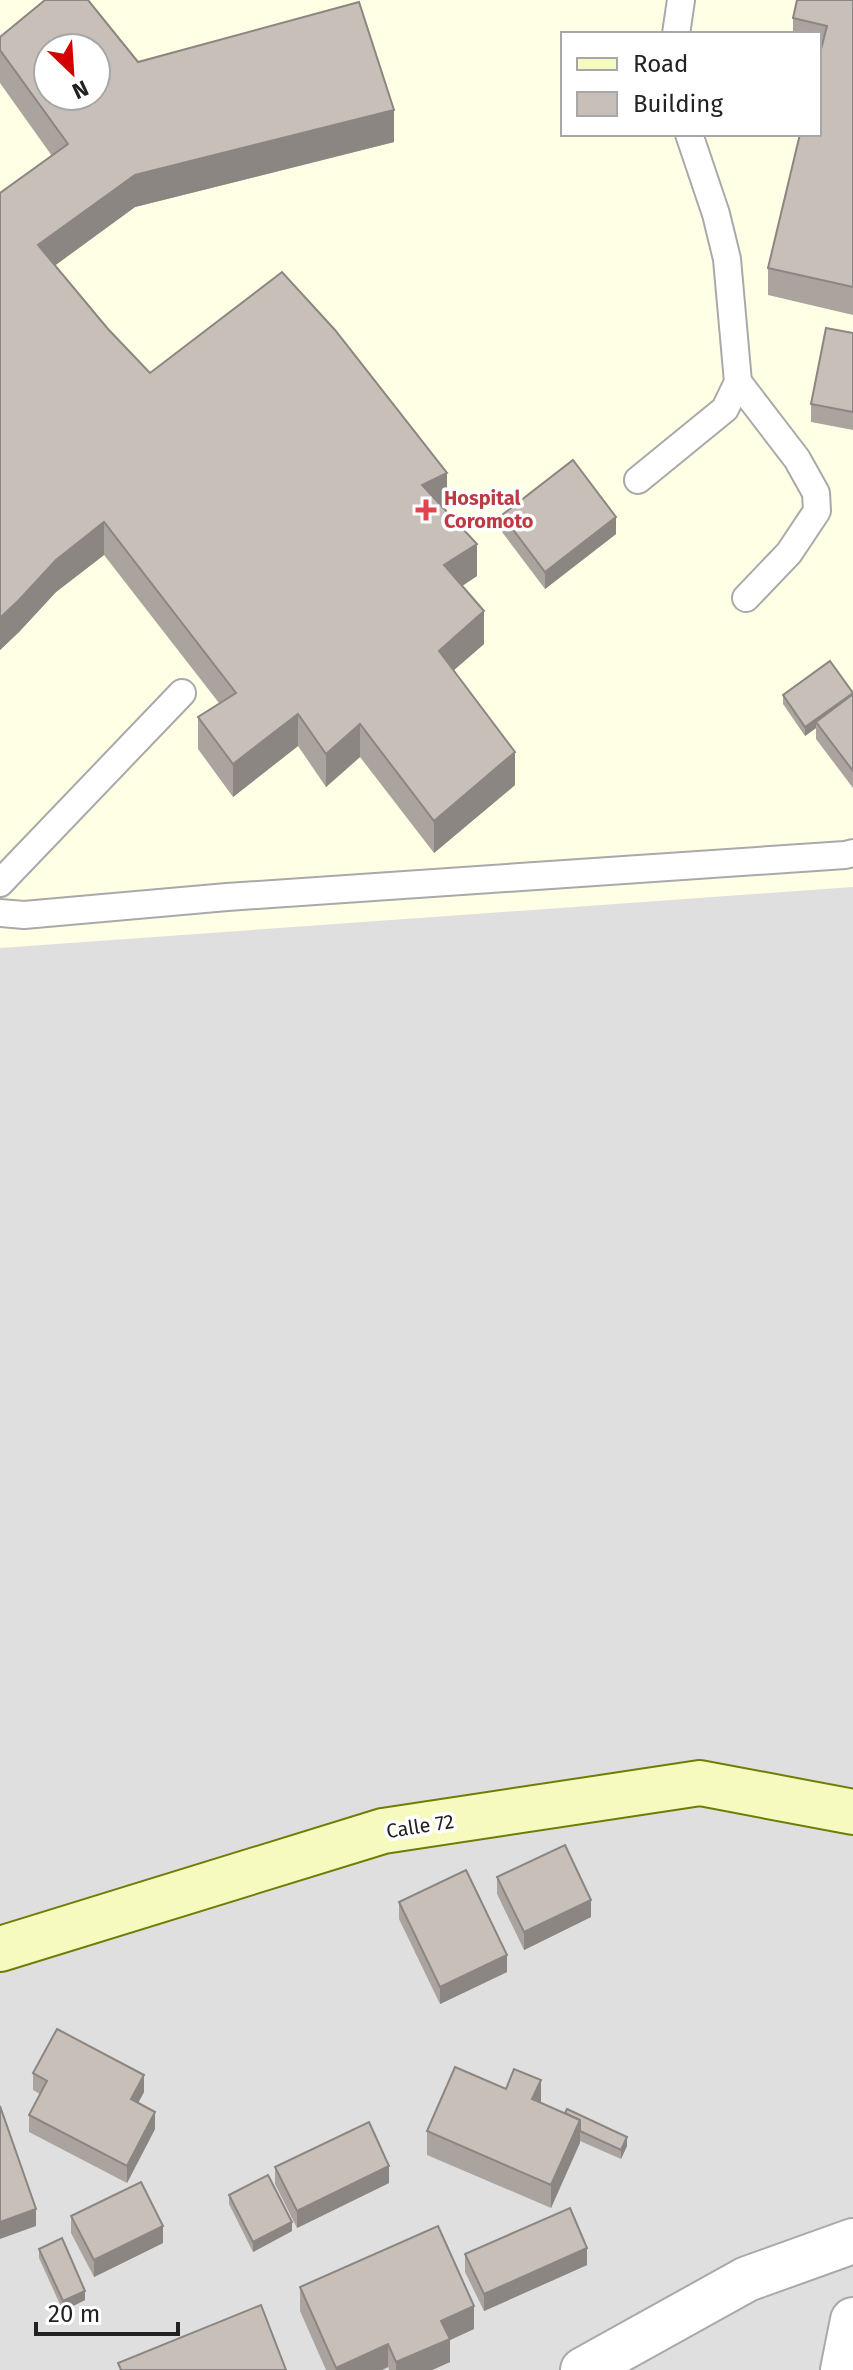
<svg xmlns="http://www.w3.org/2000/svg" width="853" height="2370" font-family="'Fira Sans',sans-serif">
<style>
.residential{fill:#e0dfdf;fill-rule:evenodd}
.education{fill:#ffffe5;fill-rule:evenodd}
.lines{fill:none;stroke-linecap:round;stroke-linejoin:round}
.lane-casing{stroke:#a9a9a9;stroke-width:30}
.street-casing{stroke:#a9a9a9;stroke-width:48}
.secondary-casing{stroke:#707d05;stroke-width:48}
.lane{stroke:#fff;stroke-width:26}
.street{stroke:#fff;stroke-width:44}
.secondary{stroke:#f7fabf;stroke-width:44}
.wall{fill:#aba49e}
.shaded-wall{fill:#8b8681}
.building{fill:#c7bfb8;stroke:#8b8681;stroke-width:2;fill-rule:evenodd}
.health-dot{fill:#e0444e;stroke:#fff;stroke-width:3}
.labels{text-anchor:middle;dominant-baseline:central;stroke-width:7;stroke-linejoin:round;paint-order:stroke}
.health-label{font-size:20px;font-weight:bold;fill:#be3a42;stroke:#fff;text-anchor:start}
.street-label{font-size:20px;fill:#222;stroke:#fff}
</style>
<rect width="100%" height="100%" fill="#f2efe9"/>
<path class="residential" d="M 0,0 L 853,0 L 853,2370 L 0,2370 ZM 563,34 L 819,34 L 819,134 L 563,134 ZM 48,48 L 96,48 L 96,96 L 48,96 Z"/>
<path class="education" d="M 0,0 L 853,0 L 853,887 L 0,948 ZM 563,34 L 819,34 L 819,134 L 563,134 ZM 48,48 L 96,48 L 96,96 L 48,96 Z"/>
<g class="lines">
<defs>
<g id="lane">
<polyline points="676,34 681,0"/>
<polyline points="738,382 797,459 816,493 817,511 789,553 746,598"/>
<polyline points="638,480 725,409 738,382 727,259 716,214 689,134"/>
<polyline points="0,883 182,693"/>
<polyline points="0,913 24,915 227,897 845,855 853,853"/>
</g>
<g id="street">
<polyline points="583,2370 747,2279 853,2241"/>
<polyline points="843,2370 853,2320"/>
</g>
<polyline id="secondary" points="0,1949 383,1831 700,1783 853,1812"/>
</defs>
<use href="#lane" class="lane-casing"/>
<use href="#street" class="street-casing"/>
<use href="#secondary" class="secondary-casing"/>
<use href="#lane" class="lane"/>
<use href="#street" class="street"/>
<use href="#secondary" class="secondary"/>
</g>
<g class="wall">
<polygon points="853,0 853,315 768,295 768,268 820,52 819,52 819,34 793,34 793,18"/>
<polygon points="0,37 138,62 394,142 135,207 55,265 108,329 150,373 447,506 443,508 477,576 462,586 484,644 454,670 515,785 434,853 360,757 326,787 298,746 233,797 198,749 198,717 219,703 104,555 56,592 19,632 0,650 0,193 52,156 0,83"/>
<polygon points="853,333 853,430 811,422 811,404"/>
<polygon points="502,515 616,534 545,589 502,532"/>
<polygon points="853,694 853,788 816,739 816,728 805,736 783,704 783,695"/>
<polygon points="497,1877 591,1917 524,1950 497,1894"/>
<polygon points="399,1902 507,1972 440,2004 399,1919"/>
<polygon points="33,2073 144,2092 138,2103 155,2129 127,2183 29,2132 29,2115 40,2094 33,2090"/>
<polygon points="506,2089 541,2102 627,2146 621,2159 580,2141 551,2208 427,2155 427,2131"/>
<polygon points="275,2167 389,2183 297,2228 275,2184"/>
<polygon points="229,2195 292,2231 253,2252 229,2204"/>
<polygon points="71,2216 163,2243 94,2277 71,2233"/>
<polygon points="39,2249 85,2300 63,2311 39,2258"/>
<polygon points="465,2254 587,2265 484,2311 465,2272"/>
<polygon points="300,2287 474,2329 450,2340 450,2362 432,2370 389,2370 388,2367 382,2370 326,2370 300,2311"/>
</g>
<g class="shaded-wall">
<polygon points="394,110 394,142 135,207 38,278 38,245 135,175"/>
<polygon points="447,473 447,506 422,518 422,485"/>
<polygon points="616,517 616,534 545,589 545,572"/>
<polygon points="104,522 104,555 56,592 19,632 0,650 0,618 56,560"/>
<polygon points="477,544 477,576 444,598 444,565"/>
<polygon points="484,611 484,644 439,683 439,651"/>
<polygon points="853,693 819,726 816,722 816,728 805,736 805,727"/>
<polygon points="298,714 298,746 233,797 233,764"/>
<polygon points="360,724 360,757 326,787 326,754"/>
<polygon points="515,752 515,785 434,853 434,821"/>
<polygon points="591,1900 591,1917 524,1950 524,1932"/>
<polygon points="507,1955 507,1972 440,2004 440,1987"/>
<polygon points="144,2075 144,2092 131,2116 131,2099"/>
<polygon points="541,2080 541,2103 532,2099"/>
<polygon points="155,2112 155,2129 127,2183 127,2166"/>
<polygon points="580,2120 580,2143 551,2208 551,2185"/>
<polygon points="627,2137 627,2146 621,2159 621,2150"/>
<polygon points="389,2166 389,2183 297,2228 297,2211"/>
<polygon points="36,2209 36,2226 0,2239 0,2222"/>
<polygon points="292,2222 292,2231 253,2252 253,2242"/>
<polygon points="163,2226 163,2243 94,2277 94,2260"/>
<polygon points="587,2248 587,2265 484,2311 484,2294"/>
<polygon points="85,2291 85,2300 63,2311 63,2301"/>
<polygon points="474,2306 474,2329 450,2340 450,2362 432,2370 396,2370 396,2362 441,2321"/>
<polygon points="388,2344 388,2367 382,2370 336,2370 336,2368"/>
</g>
<g class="building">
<path d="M 45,0 L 88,0 L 138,62 L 359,2 L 394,110 L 135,175 L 38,245 L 108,329 L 150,373 L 282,272 L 335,330 L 447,473 L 422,485 L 477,544 L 444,565 L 484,611 L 439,651 L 515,752 L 434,821 L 360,724 L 326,754 L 298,714 L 233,764 L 198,717 L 236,693 L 104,522 L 56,560 L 19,600 L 0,618 L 0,193 L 68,144 L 0,50 L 0,37 ZM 48,48 L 96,48 L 96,96 L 48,96 Z"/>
<polygon points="797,0 853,0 853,287 768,268 800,134 819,134 819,57 827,26 793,18"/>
<polygon points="826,328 853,333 853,412 811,404"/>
<polygon points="573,460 616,517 545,572 502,515"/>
<polygon points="830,661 853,693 805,727 783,695"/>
<polygon points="853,694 853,771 816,722"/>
<polygon points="565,1845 591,1900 524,1932 497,1877"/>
<polygon points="466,1870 507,1955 440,1987 399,1902"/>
<polygon points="57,2029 144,2075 131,2099 155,2112 127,2166 29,2115 47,2081 33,2073"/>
<polygon points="455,2067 506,2089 514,2069 541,2080 532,2099 580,2120 551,2185 427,2131"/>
<polygon points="0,2106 36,2209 0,2222"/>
<polygon points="567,2109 627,2137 621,2150 580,2131 580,2120 565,2113"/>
<polygon points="369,2122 389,2166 297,2211 275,2167"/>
<polygon points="268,2175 292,2222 253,2242 229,2195"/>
<polygon points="141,2182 163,2226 94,2260 71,2216"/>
<polygon points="570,2208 587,2248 484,2294 465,2254"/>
<polygon points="438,2226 474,2306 441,2321 450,2339 396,2362 388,2344 336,2368 300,2287"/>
<polygon points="62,2238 85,2291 63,2301 39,2249"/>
<polygon points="261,2305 286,2370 121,2370 118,2363"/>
</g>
<path class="health-dot" d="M422 498h8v8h8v8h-8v8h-8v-8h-8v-8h8z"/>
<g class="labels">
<g class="health-label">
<text x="444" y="498">Hospital<tspan x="444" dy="23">Coromoto</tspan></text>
</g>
<g class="street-label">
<text transform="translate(420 1826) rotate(-9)">Calle 72</text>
</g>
</g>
<rect x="561" y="32" width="260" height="104" fill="#ffffff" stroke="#a7a7a7" stroke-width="2"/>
<rect x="577" y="58" width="40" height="12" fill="#f7fabf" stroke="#a7a7a7" stroke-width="2"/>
<text x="633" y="72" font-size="24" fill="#222222">Road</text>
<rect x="577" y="92" width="40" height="24" fill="#c7bfb8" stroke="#a7a7a7" stroke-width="2"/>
<text x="633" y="112" font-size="24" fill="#222222">Building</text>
<g transform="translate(72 72) rotate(155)"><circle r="38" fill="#ffffff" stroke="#a7a7a7" stroke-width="2"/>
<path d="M0-6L14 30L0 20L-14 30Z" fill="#d40000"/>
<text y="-12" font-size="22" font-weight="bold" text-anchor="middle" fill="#222222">N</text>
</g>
<path d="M36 2322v12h142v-12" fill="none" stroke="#222222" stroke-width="4"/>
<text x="48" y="2322" font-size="24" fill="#222222" stroke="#ffffff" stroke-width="6" paint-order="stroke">20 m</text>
</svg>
